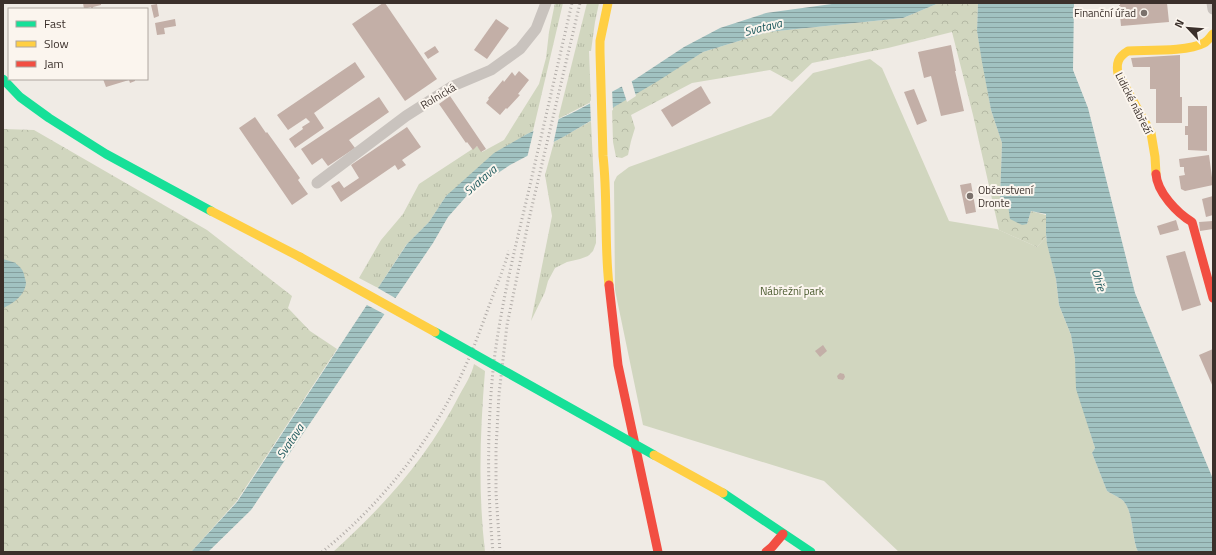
<svg xmlns="http://www.w3.org/2000/svg" width="1216" height="555" font-family="'Titillium Web',sans-serif">
<style>
.grass{fill:url(#grass-tufts)}
.forest{fill:url(#forest-crowns)}
.green{fill:#d1d6bf}
.water{fill:url(#water-rules)}
.pier{fill:#f0ebe5}
.building{fill:#c3afa7}
.lines{fill:none;stroke-linecap:round;stroke-linejoin:round}
.street{stroke:#c9c3be;stroke-width:11}
.fast{stroke:#16e098;stroke-width:9}
.slow{stroke:#ffcf43;stroke-width:9}
.jam{stroke:#f24e42;stroke-width:9}
.rail{stroke:#b1aca8;stroke-width:3;stroke-dasharray:1 3;stroke-linecap:butt}
.fast-bridge{stroke:#16e098;stroke-width:9}
.slow-bridge{stroke:#ffcf43;stroke-width:9}
.poi-dot{fill:#7a716c;stroke:#fbf5ee;stroke-width:1.5}
.labels{text-anchor:middle;dominant-baseline:central;stroke-width:4;stroke-linejoin:round;paint-order:stroke}
.poi-label{font-size:11px;fill:#3b302b;stroke:#fbf5ee;text-anchor:end}
.street-label{font-size:11px;fill:#3b302b;stroke:#fbf5ee}
.park-label{font-size:11px;fill:#4a5a2e;stroke:#fbf5ee}
.water-label{font-size:12px;font-style:italic;fill:#1f5a5e;stroke:#fbf5ee}
</style>
<defs>
<pattern id="grass-tufts" width="24" height="20" patternUnits="userSpaceOnUse"><rect width="24" height="20" fill="#d1d6bf"/><path d="M3 7l-1-3M5 7V3M7 7l1-3M15 17l-1-3M17 17v-4M19 17l1-3" fill="none" stroke="#b4b8a4"/></pattern>
<pattern id="forest-crowns" width="20" height="18" patternUnits="userSpaceOnUse"><rect width="20" height="18" fill="#d1d6bf"/><path d="M2 6a3 3 0 1 1 6 0M12 15a3 3 0 1 1 6 0" fill="none" stroke="#b4b8a4"/></pattern>
<pattern id="water-rules" width="6" height="5" patternUnits="userSpaceOnUse"><rect width="6" height="5" fill="#a1c2c1"/><path d="M0 2.5h6" fill="none" stroke="#849e9d"/></pattern>
</defs>
<rect width="100%" height="100%" fill="#f0ebe5"/>
<g class="grass">
<polygon points="555,3 563,3 533,131 527,134 446,196 429,222 406,245 378,288 359,278 381,240 403,214 419,184 477,146 482,152 504,140 539,84 546,58 549,32"/>
<polygon points="587,3 599,3 595,22 591,51 589,51 591,102 558,119"/>
<polygon points="591,121 596,230 596,243 593,251 588,256 580,259 567,262 555,268 548,281 545,292 531,321 552,216 545,175 554,142"/>
<path d="M 474,364 L 485,371 C 480,432 478,492 485,552 L 333,552 C 384,506 428,457 460,394 C 465,385 472,374 474,364 Z"/>
</g>
<g class="forest">
<polygon points="939,3 978,3 977,31 991,110 1002,143 1000,199 1008,205 1027,224 1031,211 1046,215 1046,237 1037,247 999,230 973,115 952,32 888,48 812,63 792,82 770,70 692,83 631,115 635,128 631,141 628,155 622,158 616,157 613,142 612,108 703,52 768,32 903,18"/>
<polygon points="3,129 34,130 207,230 292,296 288,308 310,331 337,349 236,502 191,552 3,552"/>
</g>
<path class="green" d="M 870,59 L 882,68 L 949,221 L 997,229 L 1037,247 L 1046,237 L 1056,279 L 1059,305 L 1071,335 L 1075,359 L 1090,432 L 1095,448 L 1092,453 L 1107,491 C 1111,494 1117,496 1121,499 C 1134,508 1131,537 1138,552 L 899,552 L 824,481 L 643,425 L 615,290 L 614,182 L 617,176 L 629,167 L 771,116 L 813,73 Z"/>
<g class="water">
<polygon points="839,3 939,3 903,18 768,32 703,52 658,81 565,136 510,165 471,191 448,217 433,243 251,510 208,552 191,552 237,502 407,244 429,222 446,196 494,153 527,134 574,112 634,80 684,47 720,28 766,13"/>
<path d="M 978,3 L 1074,3 L 1073,70 L 1088,108 L 1135,293 L 1213,479 L 1213,552 L 1138,552 C 1131,537 1134,508 1121,499 C 1117,496 1111,494 1107,491 L 1092,453 L 1095,448 L 1076,389 L 1075,359 L 1071,335 L 1059,305 L 1056,279 L 1047,244 L 1046,234 L 1046,214 L 1031,211 L 1027,224 L 1022,225 L 1010,219 L 1008,205 L 1000,199 L 1002,143 L 991,110 L 982,62 L 977,31 Z"/>
<path d="M 3,259 L 16,263 L 16,264 C 20,266 22,269 24,274 C 24,276 26,281 26,283 C 25,295 13,304 3,308 Z"/>
</g>
<g class="pier">
<polygon points="631,79 636,96 627,102 621,84"/>
<polygon points="612,89 613,110 591,123 590,101"/>
<polygon points="559,117 553,145 527,158 534,129"/>
<polygon points="376,287 397,299 386,315 365,304"/>
</g>
<g class="building">
<polygon points="83,3 101,3 101,5 93,7 93,9 91,9 91,7 84,9"/>
<polygon points="383,3 385,3 437,79 405,101 352,24"/>
<polygon points="1120,3 1167,3 1169,22 1121,26 1119,5 1120,5"/>
<polygon points="157,4 159,16 154,18 151,5"/>
<polygon points="175,19 176,26 164,28 165,34 157,35 155,23"/>
<polygon points="496,19 509,28 487,59 474,50"/>
<polygon points="951,45 956,71 955,71 964,111 941,116 931,76 924,78 918,52"/>
<polygon points="435,46 439,52 428,59 424,53"/>
<polygon points="1180,55 1180,97 1182,97 1182,123 1156,123 1156,89 1150,89 1150,67 1133,67 1131,58"/>
<polygon points="355,62 365,77 314,113 324,128 295,148 289,139 303,129 302,127 310,122 306,118 288,130 277,115"/>
<polygon points="519,71 529,80 518,94 520,95 507,109 506,108 500,115 486,103 489,99 488,98 503,80 504,82 512,72 515,76"/>
<polygon points="103,79 135,79 135,81 130,83 129,80 106,87"/>
<polygon points="701,86 711,103 672,127 661,110"/>
<polygon points="914,89 927,121 917,125 904,92"/>
<polygon points="450,96 486,149 481,152 477,146 473,150 467,142 466,143 439,104"/>
<polygon points="379,97 389,112 349,140 355,148 328,166 322,158 312,165 301,149"/>
<polygon points="1188,106 1207,106 1207,151 1188,150 1188,135 1185,135 1185,126 1188,126"/>
<polygon points="255,117 266,133 267,132 300,178 298,180 308,194 292,205 239,128"/>
<polygon points="407,127 421,147 402,160 406,165 398,170 395,165 341,202 331,186 339,181 344,188 359,178 351,165"/>
<polygon points="1209,155 1213,185 1185,191 1181,189 1179,176 1185,175 1184,171 1184,167 1180,167 1179,159"/>
<polygon points="971,183 976,212 966,214 960,185"/>
<polygon points="1213,196 1213,215 1206,217 1202,199"/>
<polygon points="1176,220 1179,230 1160,235 1157,226"/>
<polygon points="1213,221 1213,229 1200,231 1199,222"/>
<polygon points="1185,251 1201,305 1182,311 1166,256"/>
<polygon points="823,345 827,351 820,357 815,351"/>
<polygon points="1213,349 1213,387 1199,355"/>
<polygon points="840,373 844,374 845,377 843,380 838,379 837,376"/>
</g>
<g class="lines">
<g class="street">
<polyline points="1212,3 1213,9"/>
<polyline points="317,183 406,116 453,86 491,70 520,49 536,29 546,3"/>
</g>
<g class="fast">
<polyline points="3,79 20,97 49,118 106,154 211,211"/>
<polyline points="723,493 811,552"/>
</g>
<g class="slow">
<path d="M 608,3 L 600,41 L 600,52 L 603,156 C 608,199 604,242 609,285"/>
<path d="M 1156,174 L 1155,157 L 1151,133 L 1118,74 C 1116,63 1118,57 1128,51 C 1148,50 1187,52 1204,43 C 1208,41 1210,37 1213,34"/>
<polyline points="211,211 300,257"/>
</g>
<g class="jam">
<path d="M 1156,174 C 1157,192 1177,213 1192,222 L 1213,298"/>
<polyline points="609,285 618,365 658,552"/>
<polyline points="766,552 772,547 783,534"/>
</g>
<g class="rail">
<path d="M 322,552 C 368,515 411,466 441,414 C 461,380 476,343 489,306 C 496,288 503,270 509,251"/>
<path d="M 493,552 C 487,489 487,425 494,361 C 501,306 514,252 527,198 C 542,133 557,68 572,3"/>
<polyline points="500,552 496,493 496,449 499,394 507,325 529,219 580,3"/>
</g>
<polyline class="fast-bridge" points="435,332 654,455"/>
<g class="slow-bridge">
<polyline points="300,257 435,332"/>
<polyline points="654,455 723,493"/>
</g>
</g>
<g class="poi-dot">
<circle cx="1144" cy="13" r="4"/>
<circle cx="970" cy="196" r="4"/>
</g>
<g class="labels">
<g class="poi-label">
<text x="1136" y="13">Finanční úřad</text>
<text x="978" y="190" text-anchor="start">Občerstvení<tspan x="978" dy="13">Dronte</tspan></text>
</g>
<g class="street-label">
<text transform="translate(438 96) rotate(-31)">Rolnická</text>
<text transform="translate(1134 103) rotate(63)">Lidické nábřeží</text>
</g>
<g class="park-label">
<text x="792" y="291">Nábřežní park</text>
</g>
<g class="water-label">
<text transform="translate(763 27) rotate(-14)">Svatava</text>
<text transform="translate(480 180) rotate(-41)">Svatava</text>
<text transform="translate(1099 280) rotate(73)">Ohře</text>
<text transform="translate(290 441) rotate(-56)">Svatava</text>
</g>
</g>
<rect width="1216" height="555" fill="none" stroke="#3b302b" stroke-width="8"/>
<rect x="8" y="8" width="140" height="72" fill="#fbf5ee" stroke="#aea6a0"/>
<rect x="16" y="21" width="20" height="6" fill="#16e098" stroke="#aea6a0"/>
<text x="44" y="28" font-size="12" fill="#3b302b">Fast</text>
<rect x="16" y="41" width="20" height="6" fill="#ffcf43" stroke="#aea6a0"/>
<text x="44" y="48" font-size="12" fill="#3b302b">Slow</text>
<rect x="16" y="61" width="20" height="6" fill="#f24e42" stroke="#aea6a0"/>
<text x="44" y="68" font-size="12" fill="#3b302b">Jam</text>
<g transform="translate(1188 28) rotate(296)" stroke="#fbf5ee" stroke-width="3" paint-order="stroke">
<path d="M0-3L7 15L0 10L-7 15Z" fill="#3b302b"/>
<text y="-6" font-size="11" font-weight="bold" text-anchor="middle" fill="#3b302b">N</text>
</g>
</svg>
